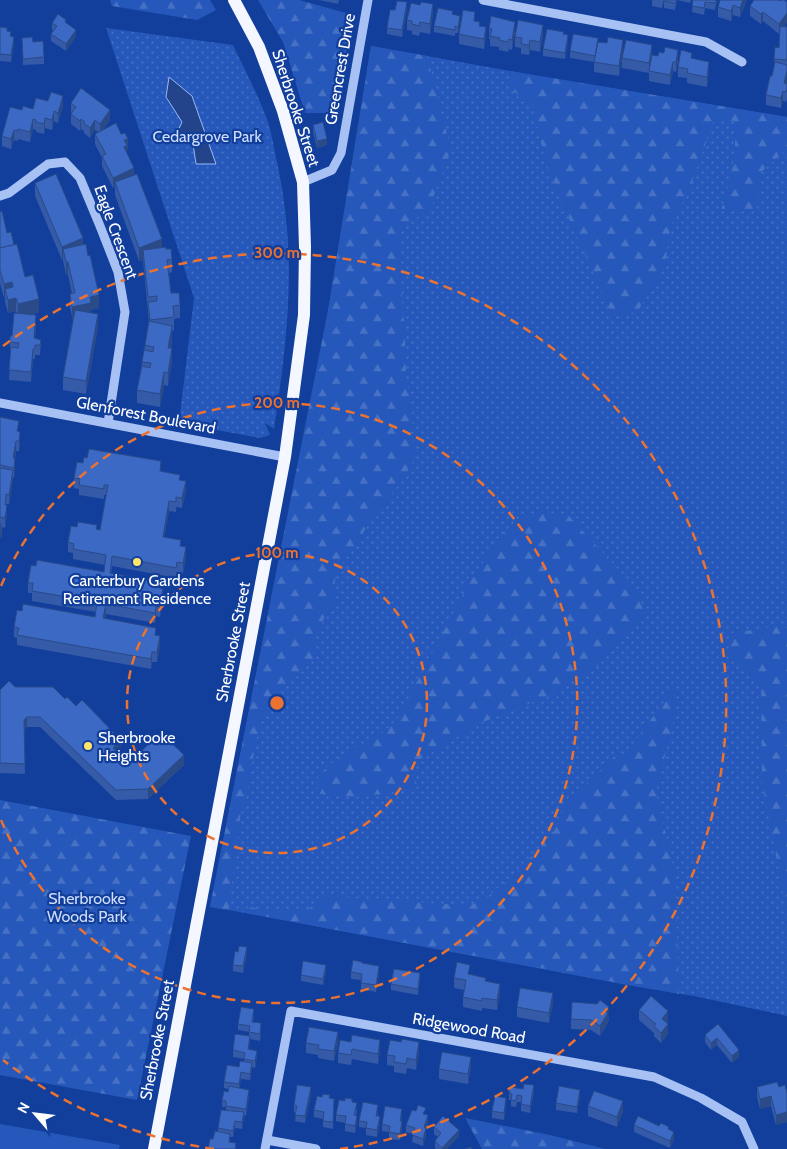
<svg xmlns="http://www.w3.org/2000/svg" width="787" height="1149" font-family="Cabin,sans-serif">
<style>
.green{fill:url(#green-dots)}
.forest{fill:url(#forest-firs)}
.pitch{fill:#2558ba}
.water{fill:#23438a;stroke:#99baf7}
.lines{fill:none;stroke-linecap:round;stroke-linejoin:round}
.minor{stroke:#a7c1f4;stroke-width:9}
.major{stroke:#f4f7ff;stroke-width:12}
.wall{fill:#345aa8}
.shaded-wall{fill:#2a4a88}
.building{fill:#3c69c3;stroke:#2a4a88}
.ring{fill:none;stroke:#eb7230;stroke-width:2.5;stroke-dasharray:9 6}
.poi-dot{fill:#ffe56a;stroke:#123f9c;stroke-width:2}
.labels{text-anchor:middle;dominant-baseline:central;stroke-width:4.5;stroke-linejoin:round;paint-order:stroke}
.street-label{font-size:16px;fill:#fff;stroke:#123f9c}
.park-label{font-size:16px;fill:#d0dffd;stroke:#123f9c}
.poi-label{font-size:16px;fill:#fff;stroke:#123f9c}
.centre{fill:#eb7230;stroke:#123f9c;stroke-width:2.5}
.ring-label{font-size:15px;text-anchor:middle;font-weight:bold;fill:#eb7230;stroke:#123f9c;stroke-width:4.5;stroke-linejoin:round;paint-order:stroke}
</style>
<defs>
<pattern id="green-dots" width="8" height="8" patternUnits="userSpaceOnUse" patternTransform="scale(1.25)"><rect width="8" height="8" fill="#2558ba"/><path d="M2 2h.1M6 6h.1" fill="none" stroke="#4671c4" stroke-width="1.8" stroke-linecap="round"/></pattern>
<pattern id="forest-firs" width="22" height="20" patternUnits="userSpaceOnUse" patternTransform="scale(1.25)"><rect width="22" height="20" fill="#2558ba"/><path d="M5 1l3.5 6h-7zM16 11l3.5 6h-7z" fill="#4671c4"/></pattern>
</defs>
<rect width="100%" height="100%" fill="#123f9c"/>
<g class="green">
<path d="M 106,28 L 233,45 C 244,68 256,91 265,114 C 271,128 273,144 276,158 C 298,253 288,335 274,429 L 265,423 L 270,435 L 260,438 L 179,423 L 194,298 Z"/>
<polygon points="371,46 543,77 787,117 787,1016 694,996 627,985 246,913 210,907 328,311"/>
</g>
<g class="forest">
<polygon points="110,0 210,0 216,10 197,20 112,6"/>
<polygon points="258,0 299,0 353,15 336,113 305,113 283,42"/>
<path d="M 371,46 L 427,56 L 451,150 L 434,195 L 432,208 C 420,216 402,225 398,239 L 405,336 L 406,375 L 413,420 L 410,432 L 417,452 L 413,462 L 400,483 L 364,531 L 340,567 L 335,580 L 333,605 L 324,618 L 317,636 L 313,646 L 314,659 L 284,685 L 275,699 L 265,711 L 260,720 L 250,773 L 250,781 L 241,810 L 229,910 L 210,907 L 328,311 Z"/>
<path d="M 510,71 L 787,117 L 787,149 L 760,173 L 757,210 L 721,211 C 729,183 739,151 734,122 L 713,122 L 690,188 L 670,228 L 665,267 L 637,312 L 612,315 L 563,205 L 546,163 L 531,102 L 509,89 Z"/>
<path d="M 537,511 L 569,516 L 636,589 L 644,612 L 602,662 L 550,695 L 478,724 L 413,764 L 417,787 L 384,794 L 349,797 L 320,794 L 320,792 L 315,784 C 320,763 365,745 382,733 C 388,729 394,722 399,716 L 469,583 L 505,531 Z"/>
<polygon points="779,626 787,628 787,913 762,782 761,686 728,657 732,633"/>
<path d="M 675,679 L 676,710 L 656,792 L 675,874 L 679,994 L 246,913 L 248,907 C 274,910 307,920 325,896 L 459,905 L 473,904 L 484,900 L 517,872 L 554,832 L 562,813 L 572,798 L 614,757 L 623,757 L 664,702 Z"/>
<polygon points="0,800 191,836 137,1100 0,1075"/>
<polygon points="465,1118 550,1135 605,1149 482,1149"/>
</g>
<polygon class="pitch" points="0,1124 120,1145 119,1149 0,1149"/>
<polygon class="water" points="169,77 192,96 216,164 196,164 192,137 183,143 177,133 182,122 166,97"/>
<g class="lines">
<g class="minor">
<polyline points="483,0 706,42 742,62"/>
<polyline points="303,182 332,170 341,153 368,0"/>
<polyline points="0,196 9,193 48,164 65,162 80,178 100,226 118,272 125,312 108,423"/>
<polyline points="0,403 285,457"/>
<polyline points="267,1140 316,1149"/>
<polyline points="265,1149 291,1011 654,1077 701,1098 742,1122 754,1149"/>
</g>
<polyline class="major" points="154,1149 285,457 304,315 305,247 303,182 283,111 259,47 234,0"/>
</g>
<g class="wall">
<polygon points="319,0 339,0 338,4"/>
<polygon points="652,0 664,0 662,8 652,6"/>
<polygon points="664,0 691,0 690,3 677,0 675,10 664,8"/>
<polygon points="693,0 717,0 715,10 705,8 704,15 692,12"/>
<polygon points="747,0 740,17 733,15 731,21 718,17 718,7"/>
<polygon points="754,0 784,26 787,27 787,81 786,84 787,84 787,99 786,102 783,101 781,108 766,105 766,95 772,76 774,65 775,47 779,48 779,34 763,21 761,24 750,16 750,6"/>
<polygon points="420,5 433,14 430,34 420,32 419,36 412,34 412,31 407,30 407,20"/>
<polygon points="407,9 402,37 387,34 387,28 395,10"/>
<polygon points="453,14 460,22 458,33 455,33 455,36 434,32 434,26"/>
<polygon points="475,21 480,26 486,37 484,49 459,44 459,34"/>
<polygon points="52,23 66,23 76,36 66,51 51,41 51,34 54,31 52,30"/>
<polygon points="0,27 7,31 11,36 14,43 11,62 0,61"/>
<polygon points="489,29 515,32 512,50 509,49 508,52 499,50 499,47 490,46 490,39 489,39"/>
<polygon points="543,35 540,52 530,50 529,55 521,54 521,48 515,47 515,37"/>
<polygon points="22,38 33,42 44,57 44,64 23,65"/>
<polygon points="568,41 565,59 543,56 543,49"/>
<polygon points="598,42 607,43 623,50 619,76 594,72 594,62 570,58 570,51"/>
<polygon points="652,55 649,73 622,68 622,58"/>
<polygon points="692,58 709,71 707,87 687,83 687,78 678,77 678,67"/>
<polygon points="678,60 676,72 673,71 670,85 649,81 649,71"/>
<polygon points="71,103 110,120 103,130 128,149 127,149 127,152 134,175 162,248 166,249 172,259 172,272 169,273 171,293 180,305 180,318 174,319 174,330 172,331 172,339 171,348 172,361 168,386 164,385 160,407 137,403 137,390 149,323 143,260 139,261 115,195 115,187 113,188 102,166 102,158 95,144 95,134 98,132 95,130 90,138 84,133 84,131 81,129 80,131 71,124 71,114 72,113 71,113"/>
<polygon points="63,106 58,123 54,121 52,130 45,128 44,134 36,132 36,130 33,129 30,142 18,139 18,141 14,140 11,149 2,146 2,136 22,110"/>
<polygon points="313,125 327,145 317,148 313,132"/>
<polygon points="35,183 83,245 99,308 91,310 91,312 98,327 86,394 63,390 63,377 73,320 70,308 70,294 72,294 68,275 66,275 63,260 62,260 35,196"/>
<polygon points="0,212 7,233 14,245 25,277 39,312 29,315 36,325 35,338 41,340 40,355 35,355 35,359 33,359 31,382 9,380 10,353 10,342 12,336 17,314 16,311 8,313 5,302 5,297 4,298 0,283"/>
<polygon points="0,417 19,432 20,442 19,451 16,451 15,458 15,468 14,478 13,477 9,504 6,504 6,505 7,515 5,528 2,527 2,536 0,539 0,548"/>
<polygon points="161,471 180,480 186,491 182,508 176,507 176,512 169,511 164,537 181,546 186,557 183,573 177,572 176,578 112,566 111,573 160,589 163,599 160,617 156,616 155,623 106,614 105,618 156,635 160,646 157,662 152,662 151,669 17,645 17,638 14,637 14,627 22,611 95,617 96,612 32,601 32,593 28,593 28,583 104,572 105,565 73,559 73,553 68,552 68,542 97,530 100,530 107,495 104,495 104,499 79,495 79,489 74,488 74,478"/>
<polygon points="15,687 121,750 118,753 126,761 184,765 148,799 116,800 40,727 27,727 24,730 25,774 0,773 0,690"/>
<polygon points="247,954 243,973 233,971 233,965"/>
<polygon points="362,963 379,973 376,992 361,989 361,980 351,979 351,972"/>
<polygon points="326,972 323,985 301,981 301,975"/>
<polygon points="470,974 486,981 500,994 497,1010 482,1008 482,1011 463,1007 463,997 464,990 454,988 454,978"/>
<polygon points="420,980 418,995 391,990 391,984"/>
<polygon points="553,1003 549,1023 517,1017 517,1007"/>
<polygon points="639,1010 668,1021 667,1023 668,1034 661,1043 654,1036 654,1033 639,1020"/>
<polygon points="254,1016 253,1022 261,1030 260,1041 250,1039 249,1049 257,1057 255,1068 252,1067 250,1080 241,1079 239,1088 249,1097 246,1116 244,1115 242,1129 235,1128 233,1137 230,1137 230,1142 236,1149 213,1139 218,1132 218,1128 226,1110 226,1107 222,1107 222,1100 228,1092 228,1089 224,1088 224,1082 244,1062 244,1059 233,1057 233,1050 249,1036 249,1032 238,1030 238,1024"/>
<polygon points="609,1017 608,1023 600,1036 591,1030 571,1029 571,1019"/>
<polygon points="718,1024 739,1057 732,1063 717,1045 711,1050 705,1042 705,1035"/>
<polygon points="340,1040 380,1050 378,1064 352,1059 351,1065 338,1063 338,1053"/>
<polygon points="338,1042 334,1061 318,1058 318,1055 306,1053 306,1043"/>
<polygon points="419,1052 416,1070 407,1068 406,1074 394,1072 394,1066 387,1065 387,1055"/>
<polygon points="471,1067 468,1084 439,1079 439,1069"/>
<polygon points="757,1087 779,1087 787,1093 787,1122 776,1125 771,1106 760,1109 757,1097"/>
<polygon points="534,1092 530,1113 521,1111 521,1102 517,1102 516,1107 511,1106 511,1100 509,1100 509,1093"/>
<polygon points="311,1094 305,1123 295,1121 296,1113 294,1112 294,1105"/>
<polygon points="580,1097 577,1113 556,1110 556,1103"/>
<polygon points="330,1098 334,1105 333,1129 323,1127 323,1119 314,1117 314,1110"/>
<polygon points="352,1102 357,1110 356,1116 357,1122 355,1133 345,1131 345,1123 336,1121 336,1115"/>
<polygon points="506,1105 504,1120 492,1118 492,1111"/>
<polygon points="588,1106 623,1111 617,1127 588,1116"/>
<polygon points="378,1112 377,1116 380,1123 377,1137 366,1135 366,1128 359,1127 359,1121"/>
<polygon points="426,1115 428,1122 426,1128 426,1135 423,1146 412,1142 413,1134 406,1132 406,1125"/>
<polygon points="402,1116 401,1121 402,1128 400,1140 389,1139 389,1132 382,1131 382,1124"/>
<polygon points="634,1125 674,1139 670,1148 634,1132"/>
<polygon points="434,1127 459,1136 447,1149 436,1149 435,1148 435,1141 438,1137 434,1134"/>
</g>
<g class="shaded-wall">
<polygon points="743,0 747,0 740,17 740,8"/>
<polygon points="407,2 407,9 402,37 402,30"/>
<polygon points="433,4 433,14 430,34 430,24"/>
<polygon points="733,5 733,15 731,21 731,11"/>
<polygon points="763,12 763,21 761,24 761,14"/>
<polygon points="787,13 787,23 779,34 779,24"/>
<polygon points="460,16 460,22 458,33 458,27"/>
<polygon points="515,22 515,32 512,50 512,40"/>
<polygon points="543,25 543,35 540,52 540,42"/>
<polygon points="486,27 486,37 484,49 484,39"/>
<polygon points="76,30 76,36 66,51 66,44"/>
<polygon points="568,35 568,41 565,59 565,53"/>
<polygon points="14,37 14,43 11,62 11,55"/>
<polygon points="530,40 530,50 529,55 529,45"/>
<polygon points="623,40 623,50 619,76 619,66"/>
<polygon points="652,45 652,55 649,73 649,63"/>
<polygon points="678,50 678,60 676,72 676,62"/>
<polygon points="673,62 673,71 670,85 670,75"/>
<polygon points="709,62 709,71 707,87 707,77"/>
<polygon points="787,71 787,81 784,93 784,83"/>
<polygon points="783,91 783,101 781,108 781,98"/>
<polygon points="63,96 63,106 58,123 58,113"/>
<polygon points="110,110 110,120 100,134 100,124"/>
<polygon points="54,111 54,121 52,130 52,120"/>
<polygon points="45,118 45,128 44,134 44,124"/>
<polygon points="33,119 33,129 30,142 30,132"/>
<polygon points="81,119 81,129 80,131 80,121"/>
<polygon points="95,120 95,130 90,138 90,128"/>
<polygon points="14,130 14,140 11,149 11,139"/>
<polygon points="128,139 128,149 127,149 127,155 124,157 124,140"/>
<polygon points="327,139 327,145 317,148 317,141"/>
<polygon points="134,168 134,178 115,182 115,187 113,188 113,178"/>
<polygon points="83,238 83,251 63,249 63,260 62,260 62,247"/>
<polygon points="162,239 162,253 143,250 143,260 139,261 139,248"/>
<rect x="66" y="262" width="2" height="13"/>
<polygon points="12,282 12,295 5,289 5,297 4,298 4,284"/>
<polygon points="99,295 99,308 91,310 91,316 72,320 72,307 90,297"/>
<polygon points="16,298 16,311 8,313 8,300"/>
<polygon points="39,299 39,312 18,317 18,304"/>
<polygon points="98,314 98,327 86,394 86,381"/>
<polygon points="36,315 36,325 34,348 34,338"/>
<polygon points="172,326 172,339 168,361 168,348"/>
<polygon points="172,348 172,361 168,386 168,373"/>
<polygon points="33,349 33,359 31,382 31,372"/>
<polygon points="164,372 164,385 160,407 160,394"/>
<polygon points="20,432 20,442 19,451 19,441"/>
<polygon points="16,441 16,451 13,468 13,458"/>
<polygon points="15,458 15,468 14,478 14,468"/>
<polygon points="13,470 13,480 9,504 9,495"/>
<polygon points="186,481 186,491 182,508 182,498"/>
<polygon points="169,501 169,511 163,547 163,537"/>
<polygon points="7,505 7,515 5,528 5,518"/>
<polygon points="1,522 2,536 0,539 0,548 0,524"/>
<polygon points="186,547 186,557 183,573 183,563"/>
<polygon points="163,589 163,599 160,617 160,607"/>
<polygon points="106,604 106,614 103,628 103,618"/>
<polygon points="156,606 156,616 155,623 155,613"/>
<polygon points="160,636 160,646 157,662 157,652"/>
<polygon points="152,652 152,662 151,669 151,659"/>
<polygon points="27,717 27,727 24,730 24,720"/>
<polygon points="121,740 121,750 113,758 113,748"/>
<polygon points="184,755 184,765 148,799 148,789"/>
<polygon points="247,947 247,954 243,973 243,966"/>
<polygon points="326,965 326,972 323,985 323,979"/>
<polygon points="379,966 379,973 376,992 376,985"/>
<polygon points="420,973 420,980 418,995 418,989"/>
<polygon points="500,984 500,994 497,1010 497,1000"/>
<polygon points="553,993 553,1003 549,1023 549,1013"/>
<polygon points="609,1007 608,1023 600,1036 600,1026 605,1011"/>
<polygon points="668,1011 668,1021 662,1029 662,1019"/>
<polygon points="261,1023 261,1030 260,1041 260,1034"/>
<polygon points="668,1024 668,1034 661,1043 661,1033"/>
<polygon points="338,1032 338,1042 334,1061 334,1051"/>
<polygon points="717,1038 717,1045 711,1050 711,1043"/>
<polygon points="380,1040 380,1050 378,1064 378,1054"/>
<polygon points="419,1042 419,1052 416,1070 416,1060"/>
<polygon points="739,1050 739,1057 732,1063 732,1056"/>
<polygon points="257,1051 257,1057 255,1068 255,1061"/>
<polygon points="471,1057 471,1067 468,1084 468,1074"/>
<polygon points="252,1063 252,1070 250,1080 250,1074"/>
<polygon points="241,1072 241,1079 239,1091 239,1084"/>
<polygon points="534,1085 534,1092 530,1113 530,1106"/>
<polygon points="311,1087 311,1094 305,1123 305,1116"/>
<polygon points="249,1090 249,1097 246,1116 246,1109"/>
<polygon points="580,1090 580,1097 577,1113 577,1107"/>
<polygon points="771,1096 771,1106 760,1109 760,1099"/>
<polygon points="506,1098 506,1105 504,1120 504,1113"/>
<polygon points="623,1101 623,1111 617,1127 617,1117"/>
<polygon points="244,1112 244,1119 242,1129 242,1122"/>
<polygon points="787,1112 787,1122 776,1125 776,1115"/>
<polygon points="428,1115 428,1122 424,1134 424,1127"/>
<polygon points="357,1116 357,1122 355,1133 355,1126"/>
<polygon points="380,1116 380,1123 377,1137 377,1130"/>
<polygon points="235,1121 235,1128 233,1137 233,1131"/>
<polygon points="402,1121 402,1128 400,1140 400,1134"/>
<polygon points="426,1128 426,1135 423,1146 423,1139"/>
<polygon points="459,1130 459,1136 447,1149 442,1149 442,1148"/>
<polygon points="674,1132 674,1139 670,1148 670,1141"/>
</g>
<g class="building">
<polygon points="664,0 676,0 675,3 664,1"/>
<polygon points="693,0 716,0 715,3 705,2 704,8 692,6"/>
<polygon points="720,0 743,0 740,8 733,5 731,11 718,7"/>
<polygon points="754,0 778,0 780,1 781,0 784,0 787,2 787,13 779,24 763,12 761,14 750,6"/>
<polygon points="397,1 407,2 402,30 387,28 390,10 395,10"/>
<polygon points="421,2 433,4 430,24 420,22 419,26 412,24 412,21 407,20 411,3 420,5"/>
<polygon points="438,8 453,11 452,14 460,16 458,27 455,26 455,30 434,26"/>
<polygon points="463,10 475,12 474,21 480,22 479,26 486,27 484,39 459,34"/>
<polygon points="58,14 66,20 65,22 76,30 66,44 51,34 57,26 52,23"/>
<polygon points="491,16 515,22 512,40 509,39 508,42 499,40 500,38 490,36 492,29 489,29"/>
<polygon points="518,20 543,25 540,42 530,40 529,45 521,44 522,38 515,37"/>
<polygon points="780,26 787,27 787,60 774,59 775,47 779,48"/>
<polygon points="0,27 7,28 7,31 11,32 10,36 14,37 11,55 0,54"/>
<polygon points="547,29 564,32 563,34 568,35 565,53 543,49"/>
<polygon points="573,34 598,38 595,56 570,51"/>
<polygon points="32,37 33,42 43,41 44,57 23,59 22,38"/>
<polygon points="608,37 623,40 619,66 594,62 598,42 607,43"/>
<polygon points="626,40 652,45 649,63 622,58"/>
<polygon points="665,47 678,50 676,62 673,62 670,75 649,71 652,55 658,56 659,52 664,53"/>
<polygon points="681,50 692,53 691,58 709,62 707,77 687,73 688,69 678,67"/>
<polygon points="775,62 787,65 787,71 784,83 787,84 787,89 786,92 783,91 781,98 766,95 770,76 772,76"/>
<polygon points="81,88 110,110 100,124 95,120 90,128 84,123 85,122 81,119 80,121 71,114 76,107 71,103"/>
<polygon points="51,92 63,96 58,113 54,111 52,120 45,118 44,124 36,122 36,120 33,119 30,132 18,129 18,131 14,130 11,139 2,136 10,107 22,110 23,106 33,109 36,98 48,101"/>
<polygon points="323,122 327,139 317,141 313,125"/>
<polygon points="116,123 121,134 125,133 128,139 124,140 127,145 124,147 134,168 113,178 102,156 106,154 95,134"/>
<polygon points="56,174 83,238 62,247 35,183"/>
<polygon points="137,174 162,239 139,248 115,182"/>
<polygon points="2,211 7,233 11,232 14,245 0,248 0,212"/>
<polygon points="17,244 25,277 33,275 39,299 18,304 16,298 8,300 5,289 13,287 12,282 4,284 0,270 0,248"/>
<polygon points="86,244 88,256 90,255 99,295 90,297 91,303 72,307 70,294 75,293 68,262 66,262 63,249"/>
<polygon points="166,247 166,249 171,249 172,259 167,260 171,293 179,293 180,305 173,306 174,317 150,320 148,302 157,301 157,296 148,297 143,250"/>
<polygon points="75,310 98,314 86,381 63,377"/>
<polygon points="14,313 36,315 34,338 41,340 40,345 35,345 35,349 33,349 31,372 9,370 11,347 18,348 19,343 10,342 10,336 12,336"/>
<polygon points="149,321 172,326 168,348 172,348 168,373 164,372 160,394 137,390 142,366 150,368 151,363 142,362 144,350 153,352 154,347 145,345"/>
<polygon points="0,417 19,421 17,431 20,432 19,441 16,441 13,458 15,458 14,468 0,465"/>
<polygon points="89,449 161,461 160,471 180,475 179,480 186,481 182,498 176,497 176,502 169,501 163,537 181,540 180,546 186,547 183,563 177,562 176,568 112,556 110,573 160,582 159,588 163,589 160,607 156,606 155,613 106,604 103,618 156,628 155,635 160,636 157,652 152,652 151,659 17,635 19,628 14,627 17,610 22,611 23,604 95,617 97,602 32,591 33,583 28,583 31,565 36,566 37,560 104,572 106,555 73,549 74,544 68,542 71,526 77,527 78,522 97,525 96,529 100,530 108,485 104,485 104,489 79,485 80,479 74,478 77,462 83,463 84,457 87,458"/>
<polygon points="0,468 13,470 9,495 6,494 5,505 7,505 5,518 0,517"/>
<polygon points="9,681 15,687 53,687 65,699 67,697 76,706 82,700 121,740 113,748 126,761 132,761 160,732 184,755 148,789 116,790 40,717 27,717 24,720 25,764 0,763 0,690"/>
<polygon points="239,946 247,947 243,966 233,965 235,951 238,952"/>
<polygon points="353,960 362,962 362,963 379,966 376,985 361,983 362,974 351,972"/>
<polygon points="303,961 326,965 323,979 301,975"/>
<polygon points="457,962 470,965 468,974 486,978 485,981 500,984 497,1000 482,998 482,1001 463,997 466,980 454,978"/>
<polygon points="394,969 420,973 418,989 391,984"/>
<polygon points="520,988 553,993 549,1013 517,1007"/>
<polygon points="651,996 668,1011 662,1019 668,1024 661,1033 654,1026 656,1024 639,1010"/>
<polygon points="600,1000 609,1007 605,1011 608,1013 600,1026 591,1020 571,1019 572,1002 597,1004"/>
<polygon points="241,1007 254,1009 252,1022 261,1023 260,1034 249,1032 250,1026 238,1024"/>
<polygon points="718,1024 739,1050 732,1056 717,1038 711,1043 705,1035"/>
<polygon points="309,1027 338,1032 334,1051 318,1049 319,1045 306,1043"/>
<polygon points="235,1034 250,1036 248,1049 257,1051 255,1061 244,1059 245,1053 233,1050"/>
<polygon points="352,1035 380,1040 378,1054 352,1049 351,1055 338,1053 340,1040 351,1042"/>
<polygon points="402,1039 419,1042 416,1060 407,1058 406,1064 394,1062 395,1056 387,1055 390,1040 401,1042"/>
<polygon points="442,1052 471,1057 468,1074 439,1069"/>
<polygon points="240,1061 252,1063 250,1074 241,1072 239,1084 224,1082 227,1065 239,1067"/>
<polygon points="777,1082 779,1087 785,1085 787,1093 787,1112 776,1115 771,1096 760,1099 757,1087"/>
<polygon points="524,1084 534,1085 530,1106 521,1104 522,1096 517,1095 516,1101 511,1100 512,1094 509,1093 510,1087 523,1089"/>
<polygon points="297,1085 311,1087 305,1116 295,1115 297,1106 294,1105"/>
<polygon points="229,1086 249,1090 246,1109 226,1106 226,1101 222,1100 224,1091 228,1092"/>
<polygon points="559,1086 580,1090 577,1107 556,1103"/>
<polygon points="594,1091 623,1101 617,1117 588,1106"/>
<polygon points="323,1094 330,1095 329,1098 334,1099 333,1122 323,1121 324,1112 314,1110 317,1096 322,1097"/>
<polygon points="495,1096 506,1098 504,1113 492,1111"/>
<polygon points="345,1098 352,1099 352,1102 357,1103 354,1115 357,1116 355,1126 345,1124 346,1116 336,1115 339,1100 345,1101"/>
<polygon points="363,1102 378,1105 376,1116 380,1116 377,1130 366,1128 367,1122 359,1121"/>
<polygon points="418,1105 426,1108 423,1114 428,1115 424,1127 426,1128 423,1139 412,1135 415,1128 406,1125 412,1110 416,1111"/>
<polygon points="385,1106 402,1109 400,1121 402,1121 400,1134 389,1132 390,1126 382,1124"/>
<polygon points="221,1110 244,1112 242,1122 235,1121 233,1131 218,1128"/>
<polygon points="443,1116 459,1130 442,1148 435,1141 441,1133 434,1127"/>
<polygon points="638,1116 659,1126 661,1123 669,1127 668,1129 674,1132 670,1141 634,1125"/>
<polygon points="215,1131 230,1134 229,1142 236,1143 235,1149 208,1149 210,1139 213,1139"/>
<polygon points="471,1147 472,1149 465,1149"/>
</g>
<g class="ring">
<circle cx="277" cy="703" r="150"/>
<path d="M1 586A300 300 0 1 1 1 820"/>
<path d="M214 1149A450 450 0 0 1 3 1060M3 346A450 450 0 1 1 340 1149"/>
</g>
<g class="poi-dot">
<circle cx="137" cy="562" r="5"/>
<circle cx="88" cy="746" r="5"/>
</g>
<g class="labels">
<g class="street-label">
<text transform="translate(340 69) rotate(-80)">Greencrest Drive</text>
<text transform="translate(296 108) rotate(72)">Sherbrooke Street</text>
<text transform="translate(116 232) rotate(70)">Eagle Crescent</text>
<text transform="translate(146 415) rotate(11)">Glenforest Boulevard</text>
<text transform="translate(233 642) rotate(-79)">Sherbrooke Street</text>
<text transform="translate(469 1028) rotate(10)">Ridgewood Road</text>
<text transform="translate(157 1040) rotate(-79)">Sherbrooke Street</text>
</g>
<g class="park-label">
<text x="207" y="136">Cedargrove Park</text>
<text x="87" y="898">Sherbrooke<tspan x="87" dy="18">Woods Park</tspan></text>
</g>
<g class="poi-label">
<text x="137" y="580">Canterbury Gardens<tspan x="137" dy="18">Retirement Residence</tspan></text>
<text x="98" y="737" text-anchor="start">Sherbrooke<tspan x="98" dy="18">Heights</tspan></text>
</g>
</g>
<circle cx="277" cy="703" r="8" class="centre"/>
<g class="ring-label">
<text x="277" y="258">300 m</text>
<text x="277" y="408">200 m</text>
<text x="277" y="558">100 m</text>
</g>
<g transform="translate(35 1114) rotate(298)" stroke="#123f9c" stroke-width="4" paint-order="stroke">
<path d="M0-4L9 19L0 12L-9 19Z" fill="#ffffff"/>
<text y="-8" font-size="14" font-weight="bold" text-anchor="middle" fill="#ffffff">N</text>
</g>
</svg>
